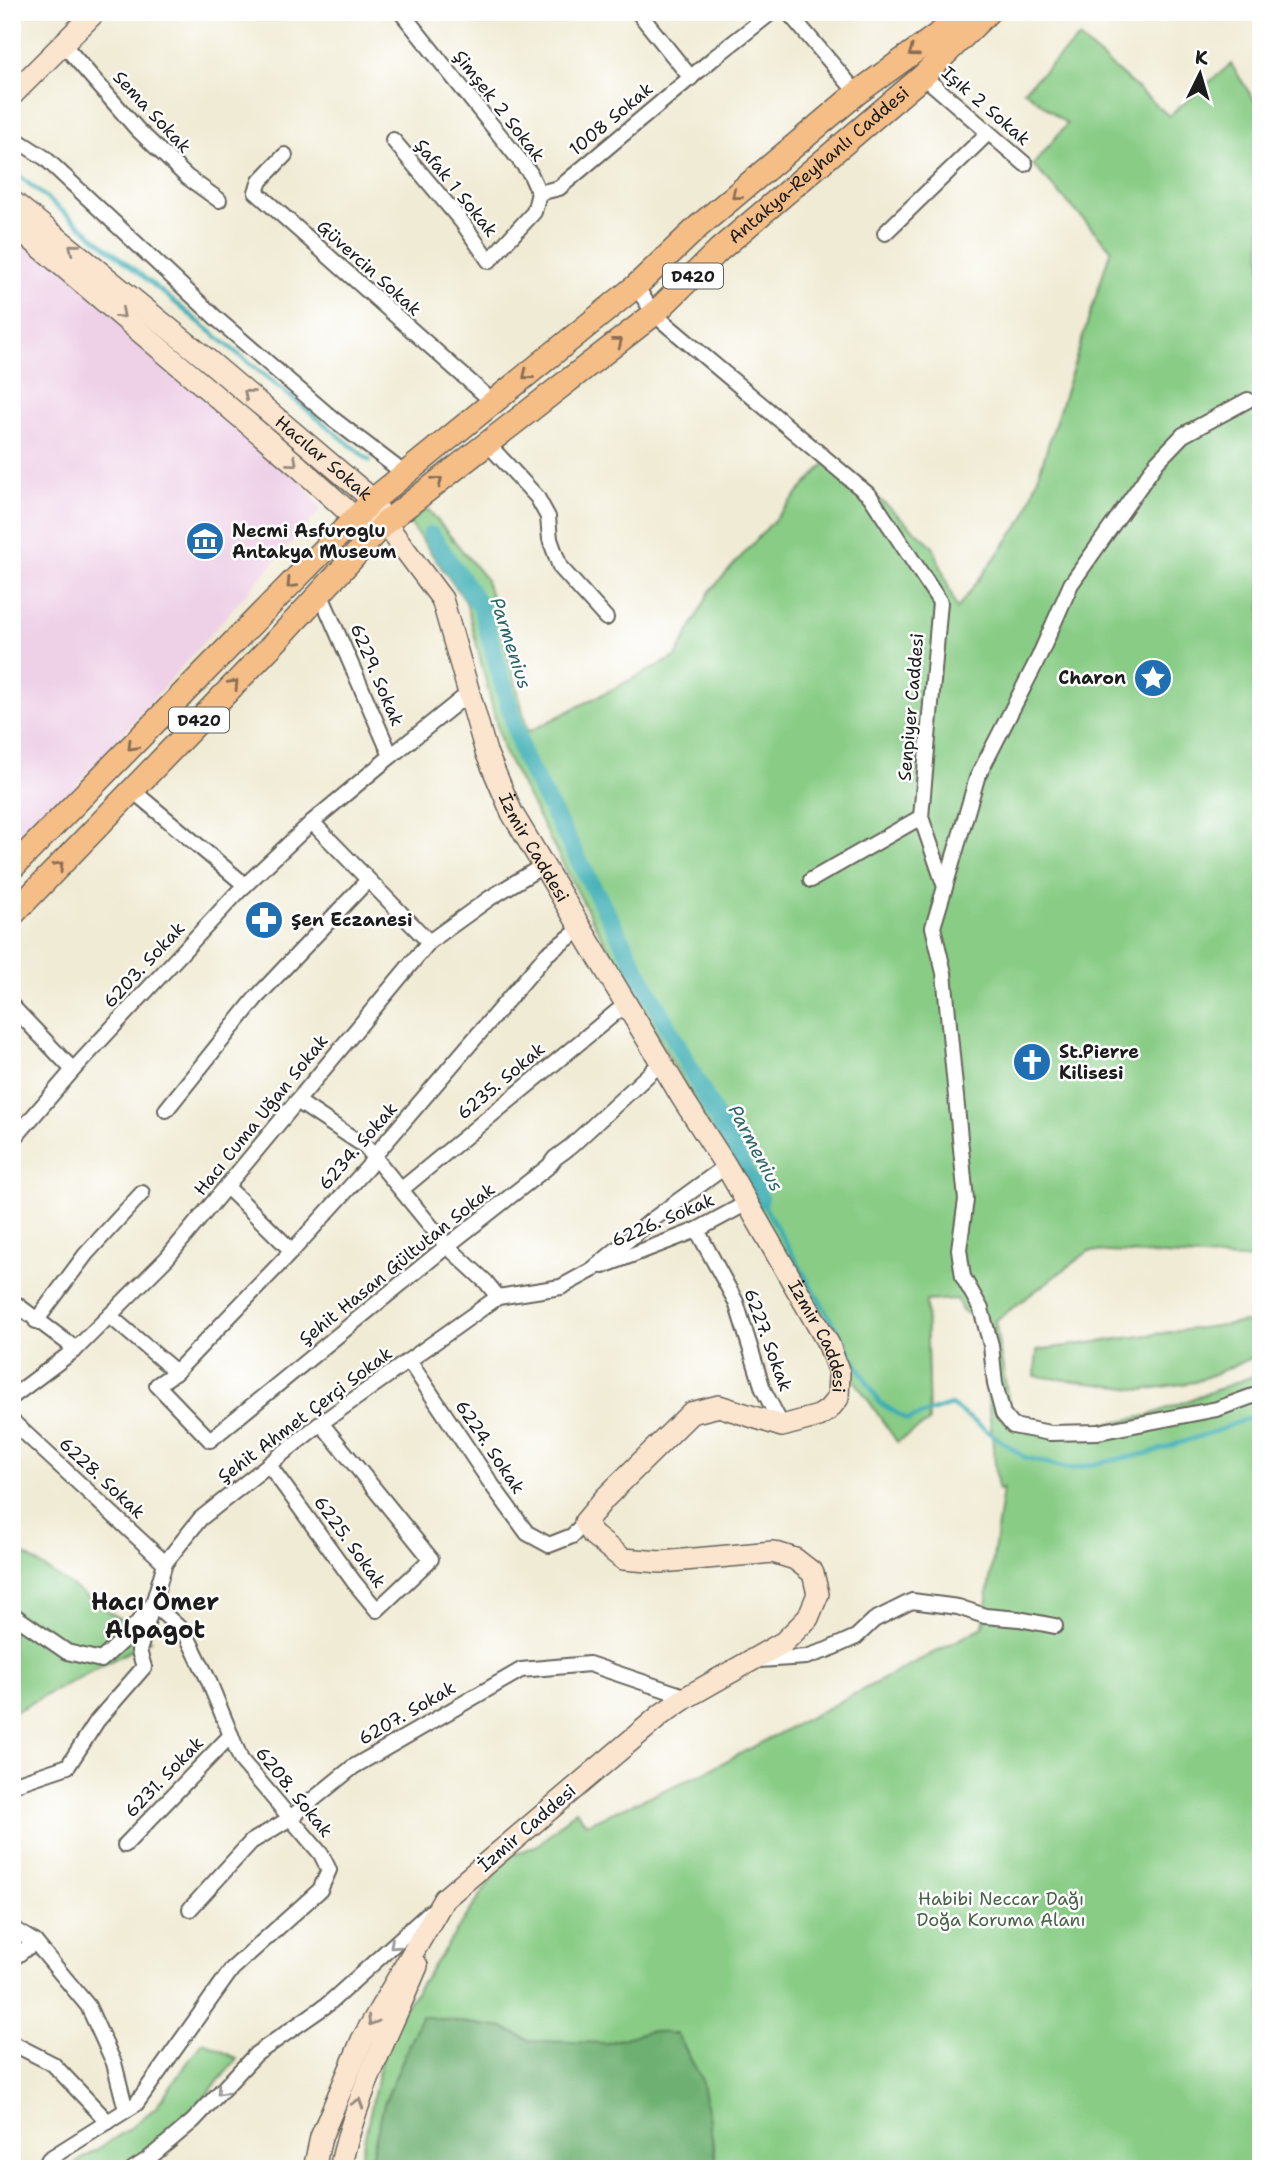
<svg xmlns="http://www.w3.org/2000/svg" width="1273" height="2181" font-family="'Shantell Sans',sans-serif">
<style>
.built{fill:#eed0e7}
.green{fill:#88cc85;stroke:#527450;stroke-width:2}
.forest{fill:#6eb072;stroke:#456647;stroke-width:2}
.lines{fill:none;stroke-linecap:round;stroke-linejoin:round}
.stream{stroke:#3badb3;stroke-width:4.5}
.canal{stroke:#3badb3;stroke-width:18}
.street-casing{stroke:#66645c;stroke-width:18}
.secondary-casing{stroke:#66645c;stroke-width:24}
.primary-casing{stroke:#66645c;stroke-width:26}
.street{stroke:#fff;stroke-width:14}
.secondary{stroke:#fbe5cf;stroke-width:21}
.primary{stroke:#f6be87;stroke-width:23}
.oneway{stroke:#896d52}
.oneway2{stroke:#978b7e}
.oneway3{stroke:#999}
.labels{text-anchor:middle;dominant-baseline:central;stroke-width:5;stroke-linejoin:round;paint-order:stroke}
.shield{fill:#fff;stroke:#606060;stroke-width:2}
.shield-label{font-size:16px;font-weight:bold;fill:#1c1c1c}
.street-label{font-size:18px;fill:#1c1c1c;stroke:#fff}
.poi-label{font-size:18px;font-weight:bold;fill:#1c1c1c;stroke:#fff;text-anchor:start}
.park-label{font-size:18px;fill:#476246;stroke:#fff}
.water-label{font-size:19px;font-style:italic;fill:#2c6468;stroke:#fff}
.district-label{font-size:24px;font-weight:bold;fill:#1c1c1c;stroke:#fff}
</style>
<rect width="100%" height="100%" fill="#fff"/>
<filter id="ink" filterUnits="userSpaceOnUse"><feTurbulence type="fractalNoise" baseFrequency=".0143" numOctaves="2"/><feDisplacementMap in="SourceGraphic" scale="14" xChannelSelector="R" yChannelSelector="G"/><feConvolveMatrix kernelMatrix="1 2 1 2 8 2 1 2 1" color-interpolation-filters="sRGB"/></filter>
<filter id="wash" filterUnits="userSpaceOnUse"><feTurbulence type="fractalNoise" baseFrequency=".00686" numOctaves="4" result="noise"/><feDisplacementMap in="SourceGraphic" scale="28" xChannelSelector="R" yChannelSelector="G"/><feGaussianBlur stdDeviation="1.57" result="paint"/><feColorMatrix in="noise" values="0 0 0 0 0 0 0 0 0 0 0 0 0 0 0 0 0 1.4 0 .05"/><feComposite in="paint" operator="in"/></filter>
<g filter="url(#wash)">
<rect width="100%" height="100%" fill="#f0ebd4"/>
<polygon class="built" points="12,239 50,245 287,459 321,509 12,859"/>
<g class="green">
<polygon points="1079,38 1169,116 1231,64 1261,111 1261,1264 1259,1260 1089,1251 995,1321 1012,1424 1029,1433 1101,1425 1147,1416 1261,1373 1261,2169 358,2169 387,2034 506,1858 538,1845 576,1810 586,1824 701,1774 983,1627 1003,1489 998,1490 979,1319 962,1311 957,1299 926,1301 929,1422 897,1442 837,1355 594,923 503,750 466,602 409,522 428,509 485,578 501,625 528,732 676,657 710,591 831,457 933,546 957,609 1025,517 1111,249 1033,165 1067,124 1024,90"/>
<polygon points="1261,1320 1261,1354 1195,1382 1143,1390 1035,1376 1037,1350"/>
<polygon points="12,1546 151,1640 12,1713"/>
<path d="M 203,2041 L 237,2059 C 213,2086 158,2158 125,2168 C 113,2172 80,2169 66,2169 L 129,2129 L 155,2108 Z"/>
</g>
<polygon class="forest" points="421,2016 503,2028 532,2041 607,2043 649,2031 677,2034 701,2078 718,2169 368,2169 384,2104"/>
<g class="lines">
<g class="stream">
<polyline points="12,170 370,461"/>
<polyline points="760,1199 879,1402 907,1420 951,1405 1024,1457 1070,1469 1149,1453 1219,1430 1261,1413"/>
</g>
<polyline class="canal" points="431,535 481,607 524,758 760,1199"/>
</g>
</g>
<g filter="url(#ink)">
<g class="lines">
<defs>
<g id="street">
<polyline points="401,12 530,173 539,193"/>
<polyline points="638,12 691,78"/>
<polyline points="788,12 857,93"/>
<polyline points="63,44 137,129 187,177 219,200"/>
<polyline points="923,76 1025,164"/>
<polyline points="12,137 45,158 216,318 333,419 405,474"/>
<polyline points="393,140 462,222 489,261 534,212 539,193 559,188 715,57 772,12"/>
<polyline points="285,155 260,181 256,192 493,402"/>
<polyline points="885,233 988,133"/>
<polyline points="636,286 654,314 870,496 940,602 921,817 945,887 933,927 944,973 966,1200 959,1249 963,1277 981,1309 991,1345 995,1384 1003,1414 1013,1426 1050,1433 1098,1432 1217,1409 1261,1393"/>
<polyline points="487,443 537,497 548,517 550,539 560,567 606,618"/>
<polyline points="391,756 469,693"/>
<polyline points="132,790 245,885"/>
<polyline points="312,822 429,942"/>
<polyline points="811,880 921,817"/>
<polyline points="945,887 977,778 1038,659 1071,584 1157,462 1183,435 1248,400"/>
<polyline points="582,928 547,954 375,1155 368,1167 292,1251 176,1372 157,1385 210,1440 447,1246 549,1166 555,1158 570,1147 661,1063"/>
<polyline points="12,1006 73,1070"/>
<polyline points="297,1101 366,1147 447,1246 486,1282 498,1297"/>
<polyline points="166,1110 255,999 367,881"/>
<polyline points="12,1141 73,1070 238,892 312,822 391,756 320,593"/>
<polyline points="228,1188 292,1251"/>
<polyline points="402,1189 626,1004"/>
<polyline points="697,1230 736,1302 763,1389 782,1426"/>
<polyline points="603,1266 697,1230 747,1203"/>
<polyline points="12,1301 76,1349"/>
<polyline points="111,1317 176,1372"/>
<polyline points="36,1321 86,1254 142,1193"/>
<polyline points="409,1361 492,1485 527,1533 549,1545 572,1536 585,1522"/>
<polyline points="12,1397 76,1349 167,1258 429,942 490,898 544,865"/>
<polyline points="12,1421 165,1563"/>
<polyline points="269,1465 354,1582 377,1610 431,1559 321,1423"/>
<polyline points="12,1614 67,1652 101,1660 123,1640 153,1604 186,1634 208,1679 241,1760 321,1854 329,1870 320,1890 232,1969 136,2104 49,2159 44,2169"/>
<polyline points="759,1660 806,1657 827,1650 856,1637 874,1620 912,1601 958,1607 985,1616 1019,1619 1055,1626"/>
<polyline points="12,1785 68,1766 97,1721 144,1667 139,1651 165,1563 200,1519 321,1423 498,1297 561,1287 592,1270 652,1220 726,1166"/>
<polyline points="125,1845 231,1735"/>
<polyline points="190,1909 251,1842 289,1819 353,1767 521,1670 589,1664 687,1697"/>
<polyline points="12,1928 35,1942 12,1959"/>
<polyline points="35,1942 88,2006 114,2063 126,2110"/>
<polyline points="12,2043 53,2064 108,2122"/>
<polyline points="133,2169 147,2160 193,2121 256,2054 328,2004 430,1912"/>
</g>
<g id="secondary">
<polyline points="12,95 95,12"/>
<path id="s1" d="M 12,201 L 209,361 L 373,500 L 385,523 L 442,599 L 486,752 L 512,813 L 683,1099 L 726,1166 L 829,1345 L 839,1373 L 838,1398 L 828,1410 L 819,1416 L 782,1426 L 719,1406 L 691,1413 L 605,1498 L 585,1522 L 593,1535 L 623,1559 L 661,1562 L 773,1552 L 795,1559 L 813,1573 L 818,1594 L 808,1618 L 784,1642 L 687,1697 L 662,1714 L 444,1899 L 362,2040 L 321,2137 L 314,2169"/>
<polyline points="12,223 298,466 355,518 373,521"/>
<path d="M 340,2169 C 355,2097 389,2033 417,1966"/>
</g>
<g id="primary">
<polyline points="12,868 373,500 636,286 699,226 857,93 969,12"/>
<path id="s2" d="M 12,915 L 278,639 L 385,523 L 654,314 L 719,250 L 923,76 L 988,12"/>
</g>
</defs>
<use href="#street" class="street-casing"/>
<use href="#secondary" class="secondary-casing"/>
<use href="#primary" class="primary-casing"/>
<use href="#street" class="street"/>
<use href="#secondary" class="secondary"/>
<use href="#primary" class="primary"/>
</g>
<defs><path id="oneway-chevron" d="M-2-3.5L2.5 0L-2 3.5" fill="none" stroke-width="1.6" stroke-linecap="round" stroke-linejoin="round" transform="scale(1.75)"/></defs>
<g class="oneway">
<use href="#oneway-chevron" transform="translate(913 52) rotate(144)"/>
<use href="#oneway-chevron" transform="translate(736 195) rotate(140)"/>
<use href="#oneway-chevron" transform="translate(618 342) rotate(-38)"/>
<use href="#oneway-chevron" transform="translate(527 375) rotate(141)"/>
<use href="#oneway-chevron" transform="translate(438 481) rotate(-38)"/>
<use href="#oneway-chevron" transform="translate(291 584) rotate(134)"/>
<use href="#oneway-chevron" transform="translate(234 684) rotate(-46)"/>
<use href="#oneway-chevron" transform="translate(132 746) rotate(134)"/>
<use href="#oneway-chevron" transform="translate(59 866) rotate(-46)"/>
</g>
<g class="oneway2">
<use href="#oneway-chevron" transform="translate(73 248) rotate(-141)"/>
<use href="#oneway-chevron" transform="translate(121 314) rotate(41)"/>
<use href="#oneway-chevron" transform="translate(248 394) rotate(-140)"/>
<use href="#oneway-chevron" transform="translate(293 462) rotate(41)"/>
<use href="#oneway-chevron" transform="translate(372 2021) rotate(120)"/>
<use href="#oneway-chevron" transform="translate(358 2103) rotate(-72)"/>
</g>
<g class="oneway3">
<use href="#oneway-chevron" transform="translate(394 1945) rotate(138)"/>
<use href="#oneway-chevron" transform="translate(221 2091) rotate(133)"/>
</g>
</g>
<defs>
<symbol id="museum-disc" viewBox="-11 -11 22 22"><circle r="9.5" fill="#1f6fb2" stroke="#fff"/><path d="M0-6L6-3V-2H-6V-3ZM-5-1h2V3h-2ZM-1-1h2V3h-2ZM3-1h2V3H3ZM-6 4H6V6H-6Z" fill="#fff"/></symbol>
<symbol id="sight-disc" viewBox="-11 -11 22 22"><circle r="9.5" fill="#1f6fb2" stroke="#fff"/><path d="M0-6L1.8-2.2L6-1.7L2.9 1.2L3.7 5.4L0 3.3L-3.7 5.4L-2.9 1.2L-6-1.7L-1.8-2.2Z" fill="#fff"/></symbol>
<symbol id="pharmacy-disc" viewBox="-11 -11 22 22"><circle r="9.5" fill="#1f6fb2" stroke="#fff"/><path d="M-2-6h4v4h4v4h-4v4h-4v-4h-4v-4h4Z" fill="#fff"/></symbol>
<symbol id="church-disc" viewBox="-11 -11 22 22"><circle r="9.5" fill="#1f6fb2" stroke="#fff"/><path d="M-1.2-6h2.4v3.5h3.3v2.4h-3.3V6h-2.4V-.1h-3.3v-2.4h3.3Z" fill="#fff"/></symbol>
</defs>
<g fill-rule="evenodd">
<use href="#museum-disc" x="183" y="519" width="44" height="44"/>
<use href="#sight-disc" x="1131" y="656" width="44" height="44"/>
<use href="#pharmacy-disc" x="242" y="898" width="44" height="44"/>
<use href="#church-disc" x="1010" y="1040" width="44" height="44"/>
</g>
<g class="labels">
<g class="shield">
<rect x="663" y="263.5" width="60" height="25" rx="5"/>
<rect x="169" y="707.5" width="60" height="25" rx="5"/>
</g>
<g class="shield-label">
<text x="693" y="276">D420</text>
<text x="199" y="720">D420</text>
</g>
<g class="street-label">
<text transform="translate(499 106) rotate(52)">Şimşek 2 Sokak</text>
<text transform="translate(986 106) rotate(41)">Işık 2 Sokak</text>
<text transform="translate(152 112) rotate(47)">Sema Sokak</text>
<text transform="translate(611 119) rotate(-40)">1008 Sokak</text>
<text stroke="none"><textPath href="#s2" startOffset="1104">Antakya-Reyhanlı Caddesi</textPath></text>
<text transform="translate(456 188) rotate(51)">Şafak 1 Sokak</text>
<text transform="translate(369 268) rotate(42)">Güvercin Sokak</text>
<text stroke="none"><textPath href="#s1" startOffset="404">Hacılar Sokak</textPath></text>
<text transform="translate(377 675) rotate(67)">6229. Sokak</text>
<text transform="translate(911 707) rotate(-85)">Senpiyer Caddesi</text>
<text stroke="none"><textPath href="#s1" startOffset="856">İzmir Caddesi</textPath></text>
<text transform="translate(144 965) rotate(-47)">6203. Sokak</text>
<text transform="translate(501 1081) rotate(-40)">6235. Sokak</text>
<text transform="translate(261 1115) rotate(-51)">Hacı Cuma Uğan Sokak</text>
<text transform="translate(358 1146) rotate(-49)">6234. Sokak</text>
<text transform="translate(663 1220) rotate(-23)">6226. Sokak</text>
<text transform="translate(397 1264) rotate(-39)">Şehit Hasan Gültutan Sokak</text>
<text stroke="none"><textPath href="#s1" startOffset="1423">İzmir Caddesi</textPath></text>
<text transform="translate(768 1340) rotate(70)">6227. Sokak</text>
<text transform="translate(305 1415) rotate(-37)">Şehit Ahmet Çerçi Sokak</text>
<text transform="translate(490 1447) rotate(56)">6224. Sokak</text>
<text transform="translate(102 1478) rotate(43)">6228. Sokak</text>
<text transform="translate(350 1542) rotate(54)">6225. Sokak</text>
<text transform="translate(407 1713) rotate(-30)">6207. Sokak</text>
<text transform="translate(164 1777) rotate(-46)">6231. Sokak</text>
<text transform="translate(294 1792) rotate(51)">6208. Sokak</text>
<text transform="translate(527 1828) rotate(-41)">İzmir Caddesi</text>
</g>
<g class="poi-label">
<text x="232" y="531">Necmi Asfuroglu<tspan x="232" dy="21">Antakya Museum</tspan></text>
<text x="1126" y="678" text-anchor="end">Charon</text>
<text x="291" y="920">Şen Eczanesi</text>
<text x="1059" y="1052">St.Pierre<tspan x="1059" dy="21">Kilisesi</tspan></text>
</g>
<g class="park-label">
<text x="1001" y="1899">Habibi Neccar Dağı<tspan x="1001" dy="21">Doğa Koruma Alanı</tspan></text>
</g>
<g class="water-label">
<text transform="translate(511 643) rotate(72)">Parmenius</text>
<text transform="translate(756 1148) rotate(62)">Parmenius</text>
</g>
<g class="district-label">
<text x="155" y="1602">Hacı Ömer<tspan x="155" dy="28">Alpagot</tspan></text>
</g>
</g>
<rect width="1273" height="2181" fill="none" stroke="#fff" stroke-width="42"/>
<g transform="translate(1200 74) rotate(5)" stroke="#ffffff" stroke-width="5" paint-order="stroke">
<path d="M0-5L12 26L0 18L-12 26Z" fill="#1c1c1c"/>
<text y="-10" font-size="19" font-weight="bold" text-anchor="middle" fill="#1c1c1c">K</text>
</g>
</svg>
